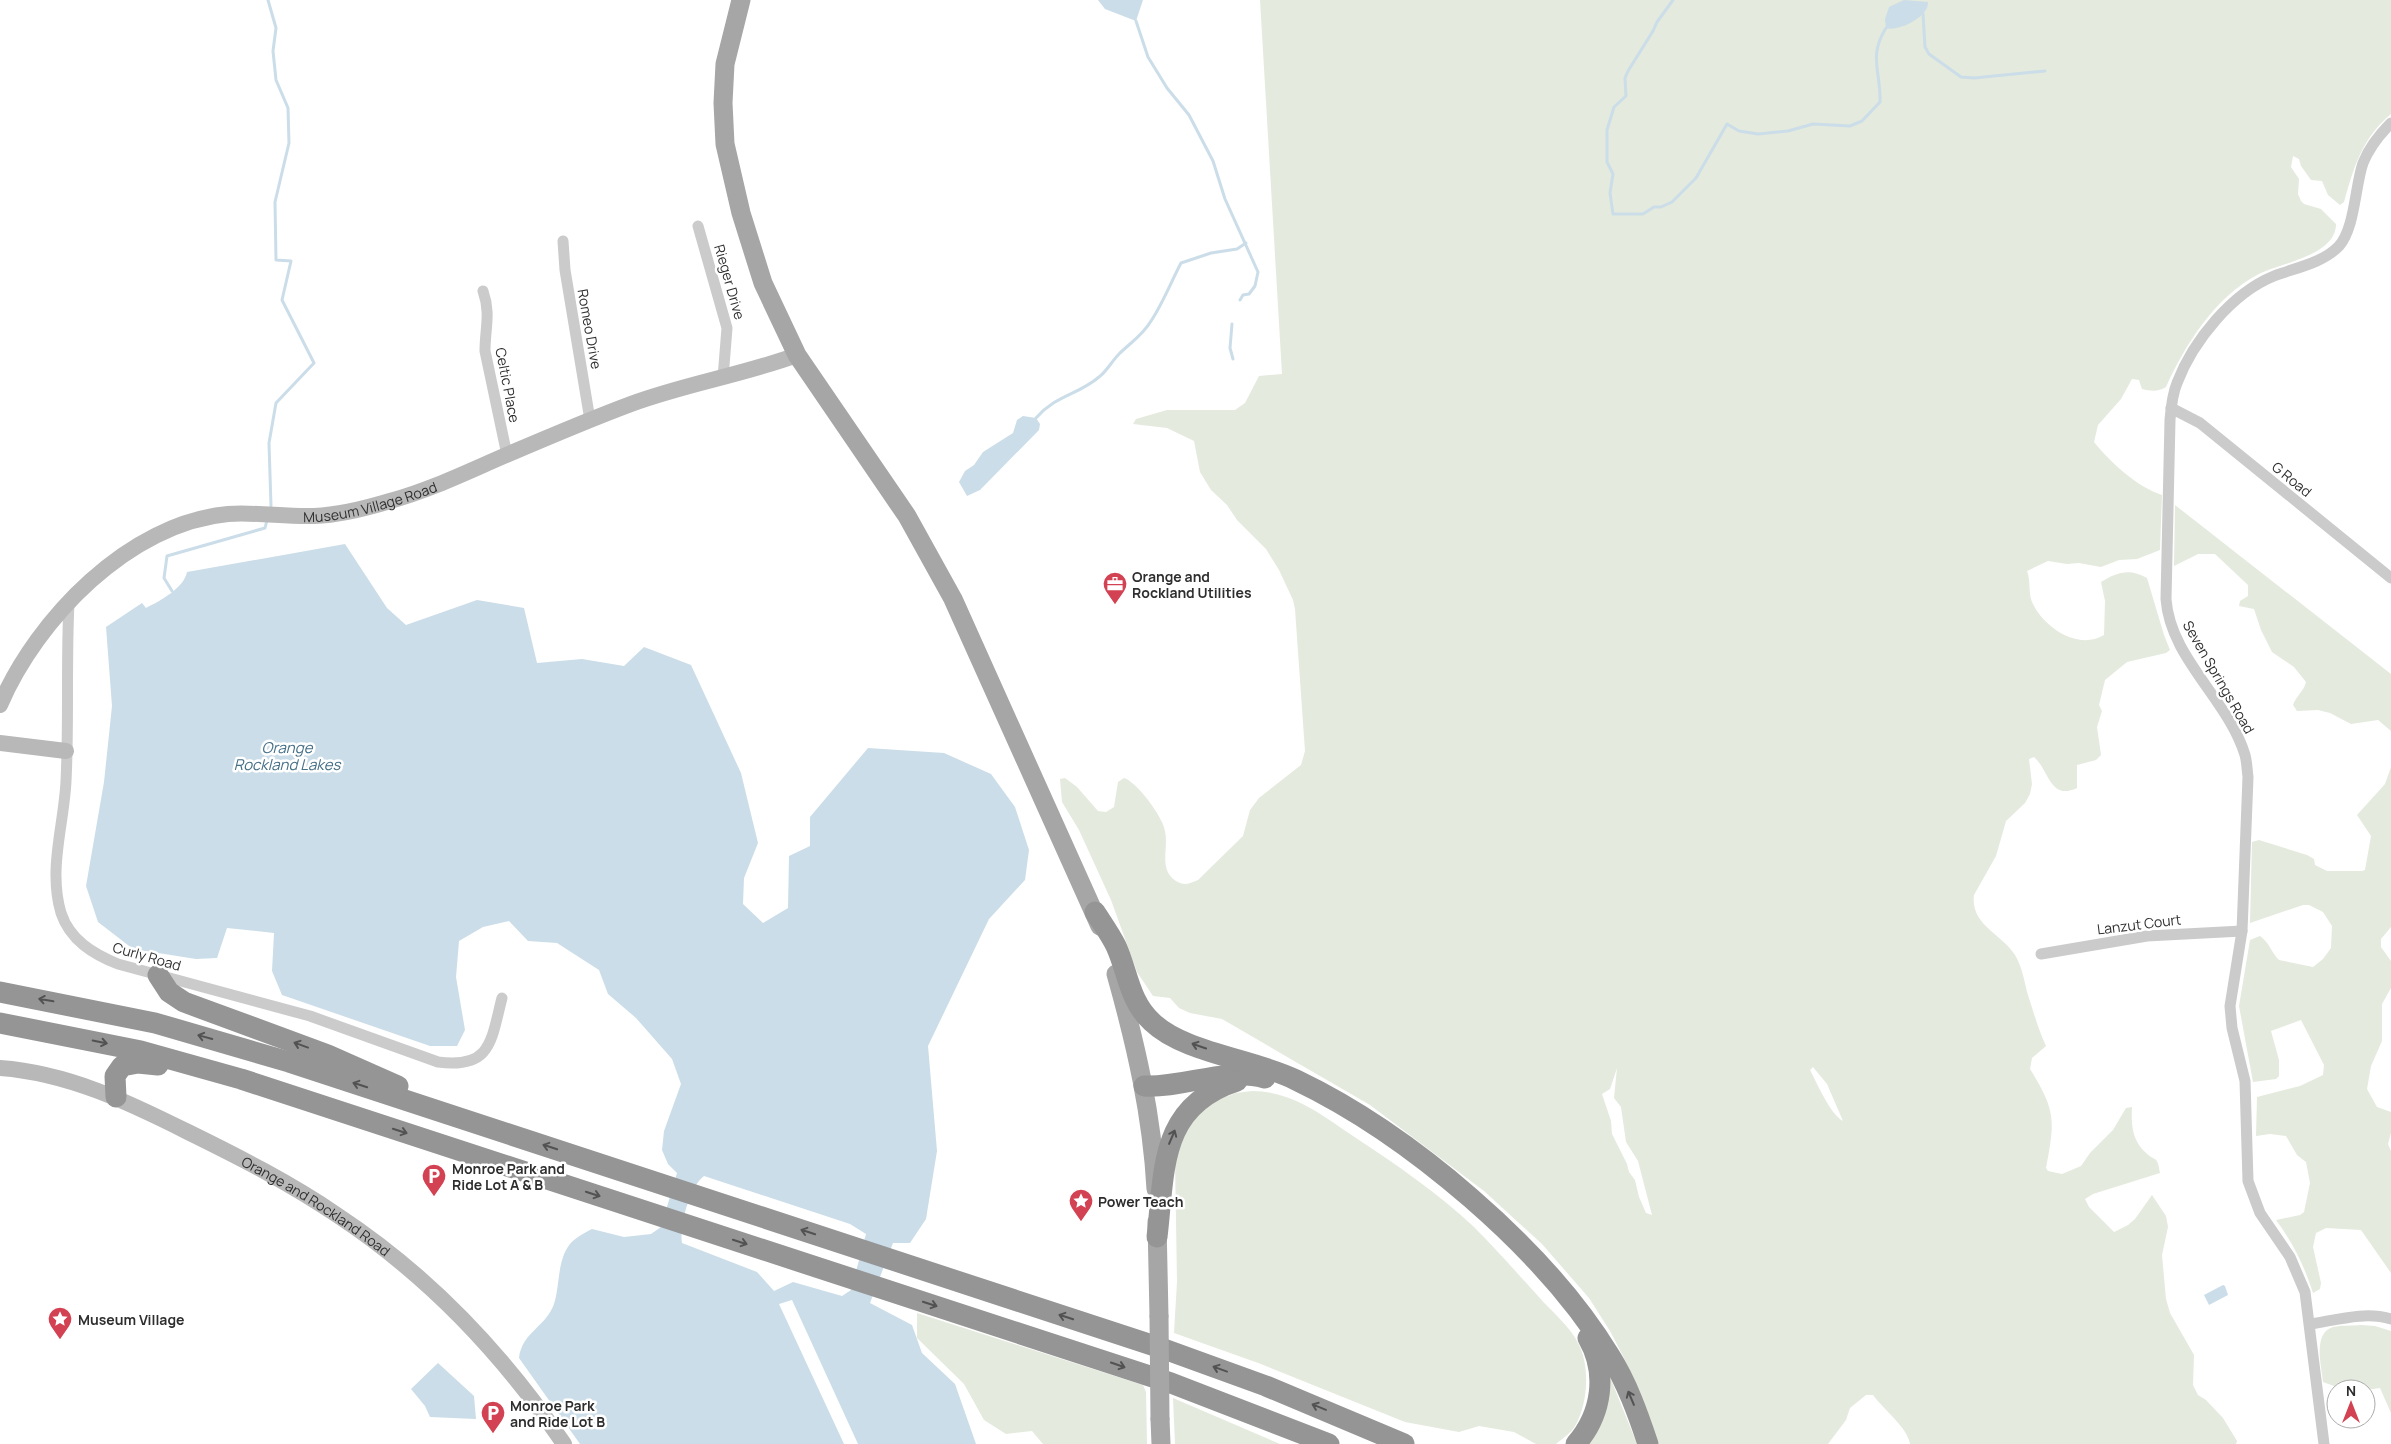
<svg xmlns="http://www.w3.org/2000/svg" width="2391" height="1444" font-family="Manrope,sans-serif">
<style>
.green{fill:#e4eadd;fill-rule:evenodd}
.water{fill:#cbdde8;fill-rule:evenodd}
.lines{fill:none;stroke-linecap:round;stroke-linejoin:round}
.stream{stroke:#cbdde8;stroke-width:3}
.street{stroke:#cbcbcb;stroke-width:11}
.secondary{stroke:#b8b8b8;stroke-width:16}
.primary{stroke:#a6a6a6;stroke-width:19}
.highway{stroke:#959595;stroke-width:21}
.primary-bridge{stroke:#a6a6a6;stroke-width:19}
.oneway{stroke:#525252}
.labels{text-anchor:middle;dominant-baseline:central;stroke-width:5;stroke-linejoin:round;paint-order:stroke}
.street-label{font-size:14px;fill:#2e2e2e;stroke:#fff}
.poi-label{font-size:14px;font-weight:bold;fill:#2e2e2e;stroke:#fff;text-anchor:start}
.water-label{font-size:15px;font-style:italic;fill:#456f87;stroke:#fff}
</style>
<rect width="100%" height="100%" fill="#fff"/>
<g class="green">
<path d="M 1260,0 L 2391,0 L 2391,114 C 2362,138 2354,167 2344,202 L 2340,205 L 2328,195 L 2322,181 L 2311,180 L 2301,166 L 2299,159 L 2293,156 L 2291,167 L 2299,179 L 2298,194 L 2301,201 L 2304,204 L 2321,209 L 2336,224 C 2336,256 2279,263 2257,275 C 2215,297 2185,345 2166,387 C 2158,392 2151,391 2142,389 L 2139,380 L 2132,379 L 2121,399 L 2098,425 L 2094,442 C 2110,462 2137,487 2162,495 L 2160,550 L 2137,559 L 2119,560 L 2101,567 L 2079,563 L 2067,564 L 2048,561 L 2027,571 C 2031,581 2028,592 2032,602 C 2043,627 2078,651 2104,635 L 2105,601 L 2101,582 C 2117,572 2130,568 2147,578 L 2164,635 L 2170,650 L 2166,653 L 2127,662 L 2105,680 L 2099,705 L 2102,711 L 2097,727 L 2101,755 L 2096,760 L 2077,765 L 2077,788 C 2050,801 2049,770 2034,757 L 2029,759 L 2032,784 L 2030,794 L 2025,803 L 2006,821 L 1996,856 L 1974,895 C 1970,925 2002,934 2015,955 C 2022,967 2024,979 2027,992 C 2033,1010 2038,1029 2046,1046 L 2032,1058 L 2030,1069 C 2056,1111 2055,1120 2046,1168 L 2048,1171 L 2062,1174 L 2081,1166 L 2090,1153 L 2113,1130 L 2126,1108 L 2132,1107 C 2131,1124 2132,1140 2145,1152 C 2156,1163 2157,1154 2160,1173 L 2093,1194 L 2085,1199 L 2089,1207 L 2114,1232 L 2128,1225 L 2135,1219 L 2152,1195 L 2166,1216 L 2168,1227 L 2162,1255 L 2166,1299 L 2170,1313 L 2194,1355 L 2193,1385 L 2198,1395 L 2206,1400 L 2223,1418 L 2237,1441 L 2236,1444 L 1910,1444 C 1908,1428 1883,1409 1873,1395 L 1866,1395 L 1850,1408 L 1846,1420 L 1828,1444 L 1659,1444 L 1625,1360 L 1610,1331 L 1589,1298 L 1542,1244 L 1484,1191 L 1370,1105 L 1222,1019 L 1190,1013 L 1179,1008 L 1170,998 L 1153,996 L 1137,972 L 1111,900 L 1079,830 L 1062,802 L 1060,779 L 1065,778 L 1077,787 L 1098,811 L 1106,812 L 1114,807 L 1118,782 L 1124,778 C 1137,782 1163,817 1165,831 C 1169,849 1158,869 1176,881 C 1184,886 1189,884 1198,880 L 1243,836 L 1250,810 L 1259,798 L 1301,765 L 1305,751 L 1295,609 L 1293,600 L 1279,570 L 1266,549 L 1237,520 L 1227,505 L 1211,490 L 1200,472 L 1194,441 L 1167,428 L 1133,424 L 1136,419 L 1167,410 L 1235,410 L 1245,403 L 1259,376 L 1282,374 ZM 1813,1067 L 1827,1084 L 1843,1121 C 1830,1114 1817,1083 1810,1070 ZM 1617,1068 L 1614,1098 L 1621,1107 L 1626,1142 L 1638,1161 L 1652,1215 L 1646,1213 L 1639,1197 L 1635,1180 L 1629,1172 L 1627,1164 L 1612,1134 L 1611,1121 L 1602,1094 L 1610,1089 Z"/>
<path d="M 2175,505 L 2391,674 L 2391,731 L 2378,720 L 2351,724 L 2330,713 L 2318,710 L 2297,711 L 2293,705 C 2296,696 2304,691 2306,682 L 2294,667 L 2272,652 L 2261,630 L 2254,609 L 2239,606 L 2240,601 L 2248,596 L 2248,585 L 2215,554 L 2198,554 L 2174,566 Z"/>
<path d="M 2391,767 L 2391,927 L 2381,939 L 2381,947 L 2391,961 L 2391,988 L 2382,1004 L 2382,1041 L 2371,1066 L 2367,1089 L 2377,1107 L 2391,1112 L 2391,1133 L 2388,1144 L 2391,1151 L 2391,1273 L 2361,1230 L 2326,1228 L 2316,1233 L 2313,1247 L 2321,1283 L 2320,1289 L 2313,1293 C 2304,1265 2293,1243 2276,1220 L 2300,1215 L 2304,1212 L 2310,1183 L 2306,1162 L 2297,1155 L 2286,1136 L 2270,1134 L 2256,1136 L 2257,1097 L 2300,1086 L 2323,1075 L 2324,1065 L 2301,1020 L 2271,1031 L 2279,1060 L 2279,1076 L 2276,1079 L 2253,1082 L 2239,1006 L 2250,940 L 2260,936 C 2269,942 2271,952 2279,960 L 2313,967 L 2323,959 L 2331,948 L 2332,926 L 2323,912 L 2309,905 L 2303,905 L 2250,923 L 2252,842 L 2259,840 L 2307,855 L 2314,859 L 2315,865 L 2327,871 L 2362,871 L 2365,870 L 2371,836 L 2357,815 L 2385,784 Z"/>
<path d="M 1252,1091 C 1291,1091 1321,1114 1353,1136 C 1395,1164 1437,1192 1474,1227 C 1496,1249 1517,1273 1538,1296 C 1551,1311 1571,1327 1579,1345 C 1590,1367 1588,1404 1575,1426 C 1571,1433 1563,1438 1556,1444 L 1536,1444 L 1514,1432 L 1479,1426 L 1459,1432 L 1405,1422 L 1261,1364 L 1174,1333 L 1177,1282 L 1175,1158 L 1189,1123 L 1210,1103 L 1236,1093 Z"/>
<polygon points="917,1313 1143,1385 1146,1392 1147,1444 1043,1444 1032,1431 1006,1434 984,1420 964,1384 917,1338"/>
<path d="M 2361,1325 L 2375,1326 L 2391,1331 L 2391,1413 L 2380,1388 L 2366,1390 L 2342,1389 L 2323,1382 C 2322,1368 2312,1333 2333,1327 C 2341,1325 2352,1326 2361,1325 Z"/>
<path d="M 1610,1377 L 1637,1444 L 1588,1444 C 1602,1422 1610,1404 1610,1377 Z"/>
<polygon points="1173,1398 1280,1444 1175,1444"/>
</g>
<g class="water">
<polygon points="1098,0 1143,0 1136,21 1105,9"/>
<path d="M 1904,0 L 1928,2 C 1929,17 1898,32 1886,28 L 1885,19 L 1889,7 Z"/>
<polygon points="1023,416 1036,418 1040,424 1039,430 980,490 967,496 959,482 965,471 974,465 983,452 1013,433 1017,420"/>
<path d="M 345,544 L 387,608 L 406,625 L 477,600 L 524,608 L 537,663 L 582,659 L 624,666 L 644,647 L 691,665 L 741,773 L 758,843 L 744,878 L 743,904 L 763,923 L 788,908 L 789,856 L 810,846 L 810,817 L 868,748 L 944,753 L 991,774 L 1015,807 L 1029,850 L 1025,880 L 989,919 L 928,1046 L 937,1151 L 926,1219 L 910,1243 L 893,1243 L 870,1303 L 912,1325 L 922,1353 L 955,1384 L 976,1444 L 858,1444 L 792,1300 L 779,1304 L 844,1444 L 580,1444 L 519,1358 C 522,1332 546,1327 554,1304 C 560,1286 557,1260 570,1244 C 575,1238 584,1233 592,1229 L 624,1237 L 651,1234 L 661,1227 L 677,1173 L 668,1164 L 662,1150 L 664,1131 L 681,1084 L 672,1059 L 636,1018 L 608,994 L 599,970 L 557,943 L 528,941 L 509,921 L 483,927 L 459,941 L 456,977 L 465,1030 L 457,1046 L 430,1046 L 282,995 L 272,971 L 274,933 L 227,928 L 217,958 L 196,959 L 133,949 L 98,922 L 86,886 L 104,782 L 112,706 L 106,627 L 142,603 L 146,608 C 160,601 184,588 187,572 ZM 704,1176 L 850,1224 L 866,1234 L 851,1290 L 842,1296 L 793,1282 L 774,1291 L 757,1272 L 682,1243 C 679,1226 690,1186 704,1176 Z"/>
<polygon points="2223,1285 2225,1286 2228,1295 2209,1305 2204,1295"/>
<polygon points="438,1363 474,1396 476,1419 430,1417 425,1406 411,1389"/>
</g>
<g class="lines">
<g class="stream">
<polyline points="268,0 276,28 273,51 276,80 288,108 289,143 275,202 276,260 291,261 282,300 314,363 276,403 269,443 271,506"/>
<path d="M 1673,0 L 1657,22 L 1653,31 L 1628,71 L 1625,78 L 1626,96 L 1614,107 L 1607,130 L 1607,162 L 1613,174 L 1610,193 L 1613,214 L 1643,214 L 1654,207 L 1661,207 L 1672,202 L 1696,178 L 1727,124 L 1739,131 L 1758,134 L 1788,131 L 1813,124 L 1850,126 L 1862,121 L 1880,102 C 1881,72 1868,56 1886,28"/>
<polyline points="1923,14 1925,47 1929,54 1961,77 1974,78 2045,71"/>
<polyline points="1136,21 1148,57 1167,88 1189,115 1213,161 1225,199 1258,272 1255,286 1249,294 1243,295 1240,300"/>
<polyline points="1232,324 1230,348 1233,359"/>
<path d="M 1036,418 C 1056,395 1078,395 1099,377 C 1107,371 1112,361 1119,354 C 1130,343 1143,335 1151,321 C 1163,303 1171,282 1181,263 L 1211,253 L 1237,249 L 1246,243"/>
<polyline points="172,591 164,578 167,556 265,528 267,520"/>
</g>
<g class="street">
<polyline points="698,226 727,328 723,378"/>
<polyline points="563,241 565,270 590,420"/>
<path d="M 483,291 C 491,314 485,328 485,351 L 507,455"/>
<polyline points="2171,408 2200,423 2391,578"/>
<path d="M 69,603 C 66,662 69,722 66,781 C 64,825 48,869 61,913 C 70,940 93,954 118,964 L 310,1016 L 438,1062 C 492,1069 491,1040 502,998"/>
<polyline points="2041,954 2147,936 2242,931"/>
<path d="M 2311,1324 C 2336,1320 2366,1311 2391,1319"/>
<path d="M 2324,1444 L 2305,1292 L 2290,1257 L 2260,1213 L 2248,1181 L 2245,1081 L 2232,1028 L 2230,1006 L 2242,931 L 2248,777 C 2247,770 2247,762 2245,755 C 2228,699 2170,658 2166,599 L 2170,420 C 2171,408 2172,395 2177,383 C 2193,341 2232,293 2274,276 C 2295,268 2323,263 2339,246 C 2355,228 2355,186 2363,163 C 2369,148 2380,134 2391,123"/>
</g>
<g class="secondary">
<path id="s1" d="M 0,705 C 37,619 129,523 228,514 C 257,512 285,517 314,516 C 339,515 367,508 390,501 C 430,490 467,472 504,456 C 546,438 588,420 631,404 C 685,384 742,375 797,355"/>
<polyline points="0,743 66,751"/>
<path id="s2" d="M 0,1068 C 68,1073 128,1102 188,1132 C 239,1157 290,1183 337,1215 C 428,1275 503,1354 564,1444"/>
</g>
<g class="primary">
<polyline points="741,0 725,64 723,103 725,144 741,213 763,283 797,355 907,516 953,599 1100,926"/>
<path d="M 1116,974 C 1136,1045 1152,1115 1156,1189"/>
<polyline points="1157,1222 1159,1316"/>
<polyline points="1160,1419 1161,1444"/>
</g>
<g class="highway">
<path d="M 1095,912 C 1102,923 1110,934 1116,946 C 1128,972 1129,1001 1152,1022 C 1184,1053 1254,1059 1296,1080 C 1409,1134 1545,1249 1610,1356 C 1627,1383 1638,1414 1648,1444"/>
<polyline points="158,975 169,992 184,1002 328,1055 398,1086"/>
<polyline points="0,992 155,1023 289,1062 1164,1349 1266,1386 1404,1444"/>
<polyline points="0,1023 141,1051 241,1079 1171,1383 1329,1444"/>
<path d="M 1144,1086 C 1185,1088 1224,1067 1265,1078"/>
<polyline points="116,1097 115,1076 122,1066 138,1063 158,1065"/>
<path d="M 1157,1237 C 1165,1169 1159,1106 1237,1081"/>
<path d="M 1576,1444 C 1602,1414 1608,1373 1588,1338"/>
</g>
<polyline class="primary-bridge" points="1159,1316 1160,1419"/>
</g>
<defs><path id="oneway-shaft" d="M-6 0H5M1.5-3L5.5 0L1.5 3" fill="none" stroke-width="1.6" stroke-linecap="round" stroke-linejoin="round" transform="scale(1.25)"/></defs>
<g class="oneway">
<use href="#oneway-shaft" transform="translate(46 1000) rotate(-170)"/>
<use href="#oneway-shaft" transform="translate(205 1037) rotate(-165)"/>
<use href="#oneway-shaft" transform="translate(100 1042) rotate(12)"/>
<use href="#oneway-shaft" transform="translate(301 1045) rotate(-160)"/>
<use href="#oneway-shaft" transform="translate(1199 1046) rotate(-161)"/>
<use href="#oneway-shaft" transform="translate(360 1085) rotate(-162)"/>
<use href="#oneway-shaft" transform="translate(400 1131) rotate(18)"/>
<use href="#oneway-shaft" transform="translate(1172 1137) rotate(-67)"/>
<use href="#oneway-shaft" transform="translate(550 1147) rotate(-162)"/>
<use href="#oneway-shaft" transform="translate(593 1194) rotate(18)"/>
<use href="#oneway-shaft" transform="translate(808 1232) rotate(-162)"/>
<use href="#oneway-shaft" transform="translate(740 1242) rotate(18)"/>
<use href="#oneway-shaft" transform="translate(930 1304) rotate(18)"/>
<use href="#oneway-shaft" transform="translate(1066 1317) rotate(-162)"/>
<use href="#oneway-shaft" transform="translate(1118 1365) rotate(19)"/>
<use href="#oneway-shaft" transform="translate(1220 1369) rotate(-160)"/>
<use href="#oneway-shaft" transform="translate(1631 1398) rotate(-113)"/>
<use href="#oneway-shaft" transform="translate(1319 1407) rotate(-158)"/>
</g>
<defs>
<symbol id="office-pin" viewBox="-11 -11 22 30"><path d="M0 17L-7.5 6A9.5 9.5 0 1 1 7.5 6Z" fill="#d24252" stroke="#fff"/><path d="M-6-3h4V-5.5h4V-3h4V5H-6ZM-1-4.5V-3h2v-1.5ZM-6 0V1H6V0Z" fill="#fff"/></symbol>
<symbol id="parking-pin" viewBox="-11 -11 22 30"><path d="M0 17L-7.5 6A9.5 9.5 0 1 1 7.5 6Z" fill="#d24252" stroke="#fff"/><path d="M-3.5-5.5H1a3.5 3.5 0 0 1 0 7H-1V5.5H-3.5ZM-1-3.4V-.6H.8a1.4 1.4 0 0 0 0-2.8Z" fill="#fff"/></symbol>
<symbol id="sight-pin" viewBox="-11 -11 22 30"><path d="M0 17L-7.5 6A9.5 9.5 0 1 1 7.5 6Z" fill="#d24252" stroke="#fff"/><path d="M0-6L1.8-2.2L6-1.7L2.9 1.2L3.7 5.4L0 3.3L-3.7 5.4L-2.9 1.2L-6-1.7L-1.8-2.2Z" fill="#fff"/></symbol>
</defs>
<g fill-rule="evenodd">
<use href="#office-pin" x="1101" y="570" width="28" height="38"/>
<use href="#parking-pin" x="420" y="1162" width="28" height="38"/>
<use href="#sight-pin" x="1067" y="1187" width="28" height="38"/>
<use href="#sight-pin" x="46" y="1305" width="28" height="38"/>
<use href="#parking-pin" x="479" y="1399" width="28" height="38"/>
</g>
<g class="labels">
<g class="street-label">
<text transform="translate(730 282) rotate(74)">Rieger Drive</text>
<text transform="translate(590 329) rotate(80)">Romeo Drive</text>
<text transform="translate(508 385) rotate(79)">Celtic Place</text>
<text transform="translate(2292 479) rotate(39)">G Road</text>
<text stroke="none"><textPath href="#s1" startOffset="454">Museum Village Road</textPath></text>
<text transform="translate(2219 677) rotate(60)">Seven Springs Road</text>
<text transform="translate(2139 924) rotate(-7)">Lanzut Court</text>
<text transform="translate(147 956) rotate(16)">Curly Road</text>
<text stroke="none"><textPath href="#s2" startOffset="348">Orange and Rockland Road</textPath></text>
</g>
<g class="poi-label">
<text x="1132" y="576">Orange and<tspan x="1132" dy="16">Rockland Utilities</tspan></text>
<text x="452" y="1168">Monroe Park and<tspan x="452" dy="16">Ride Lot A &amp; B</tspan></text>
<text x="1098" y="1201">Power Teach</text>
<text x="78" y="1319">Museum Village</text>
<text x="510" y="1405">Monroe Park<tspan x="510" dy="16">and Ride Lot B</tspan></text>
</g>
<g class="water-label">
<text x="287" y="747">Orange<tspan x="287" dy="17">Rockland Lakes</tspan></text>
</g>
</g>
<g transform="translate(2351 1404)"><circle r="24" fill="#ffffff" stroke="#ababab"/>
<path d="M0-4L9 19L0 12L-9 19Z" fill="#d24252"/>
<text y="-8" font-size="14" font-weight="bold" text-anchor="middle" fill="#2e2e2e">N</text>
</g>
</svg>
